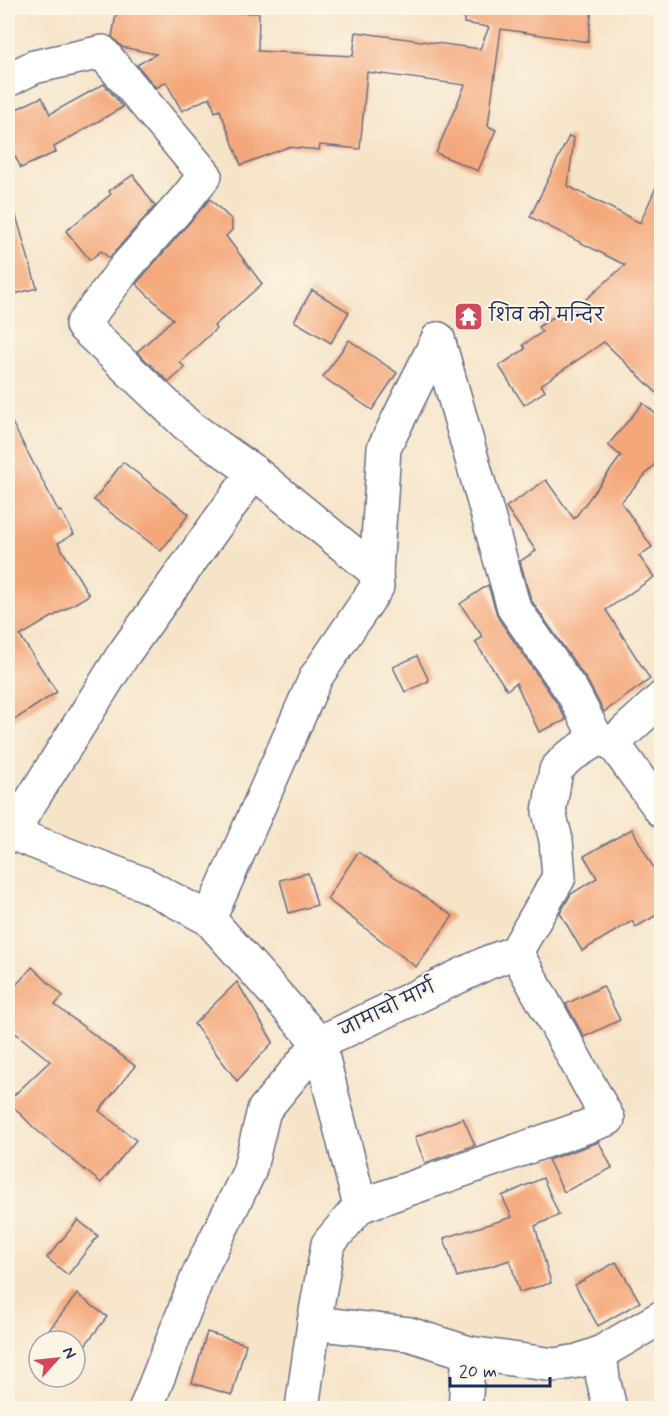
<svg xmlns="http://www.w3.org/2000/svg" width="669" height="1416" font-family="Mynerve,'Playpen Sans Deva',sans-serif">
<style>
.building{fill:#f4a77a}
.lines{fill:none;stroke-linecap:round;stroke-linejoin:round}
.minor-casing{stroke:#686e83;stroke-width:36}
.tertiary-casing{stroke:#686e83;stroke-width:36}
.minor{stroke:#fff;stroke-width:33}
.tertiary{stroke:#fff;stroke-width:33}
.labels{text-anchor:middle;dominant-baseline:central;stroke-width:4.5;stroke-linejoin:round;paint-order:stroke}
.poi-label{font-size:18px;fill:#1b2f5e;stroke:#fcf5e5;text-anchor:start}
.street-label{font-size:18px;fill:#1b2f5e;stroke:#fcf5e5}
</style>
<rect width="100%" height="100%" fill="#fcf5e5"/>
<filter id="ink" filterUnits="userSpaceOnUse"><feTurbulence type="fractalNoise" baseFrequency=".0167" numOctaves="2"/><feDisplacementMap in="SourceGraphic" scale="12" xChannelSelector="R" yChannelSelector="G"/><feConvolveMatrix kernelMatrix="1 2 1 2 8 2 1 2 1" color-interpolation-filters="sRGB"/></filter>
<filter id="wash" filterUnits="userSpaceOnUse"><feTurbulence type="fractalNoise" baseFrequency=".008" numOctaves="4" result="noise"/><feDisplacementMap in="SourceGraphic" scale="24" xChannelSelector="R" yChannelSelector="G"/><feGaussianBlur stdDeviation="1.35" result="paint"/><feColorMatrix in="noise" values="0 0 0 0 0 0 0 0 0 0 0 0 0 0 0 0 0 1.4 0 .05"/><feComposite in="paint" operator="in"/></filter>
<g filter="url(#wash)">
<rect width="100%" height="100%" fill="#f6e4c9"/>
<g id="blocks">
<g class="building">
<polygon points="117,8 185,8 184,11 259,13 258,51 353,56 356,32 480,49 489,27 464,23 465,8 592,8 588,42 501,29 488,126 496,130 478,171 436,153 465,85 367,72 360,149 320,145 319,150 288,147 241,165 220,110 215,112 210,97 182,111 166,82 156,88 137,65 156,54 122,47 112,37"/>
<polygon points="104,84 123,107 54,147 56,152 21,168 8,142 8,113 42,97 50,114"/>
<polygon points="569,136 574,138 568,186 640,223 662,174 662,398 604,342 541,385 545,391 524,405 499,366 525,349 523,345 542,332 538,327 564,310 568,315 625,265 530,217"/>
<polygon points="133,175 155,206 109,258 101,251 90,260 66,231 111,194 109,191"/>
<polygon points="210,199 232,220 232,230 226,236 262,284 214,326 216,329 180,362 185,368 169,382 137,352 173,319 136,284"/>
<polygon points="15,212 37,288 8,296 8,213"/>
<polygon points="312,290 349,312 331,343 294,321"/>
<polygon points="349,340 397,373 372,410 323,377"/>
<polygon points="643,403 662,419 662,456 621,502 652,547 639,556 654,577 606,610 650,679 604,712 588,682 531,600 520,561 536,551 506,507 546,480 574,519 621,456 608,445"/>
<polygon points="8,415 59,512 61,511 74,534 58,543 89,595 20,636 57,692 8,724"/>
<polygon points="123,462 189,514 161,551 94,500"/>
<polygon points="488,585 498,618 557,703 566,720 539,732 516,683 507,690 475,642 483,637 460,604"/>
<polygon points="417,656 429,681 405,692 393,667"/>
<polygon points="632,829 662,883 662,912 636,927 632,921 582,951 560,913 571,894 597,878 584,856"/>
<polygon points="358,852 453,916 416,967 327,899"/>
<polygon points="308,873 317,905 289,913 280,880"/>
<polygon points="32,967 63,996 55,1005 135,1066 99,1111 136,1140 101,1183 34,1128 8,1101 50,1061 8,1027 8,994"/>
<polygon points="237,982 273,1042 237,1081 194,1024"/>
<polygon points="603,986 620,1020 584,1037 566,1004"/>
<polygon points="463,1118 475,1145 425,1163 415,1137"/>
<polygon points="599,1142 612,1168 564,1192 548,1160"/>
<polygon points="543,1178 559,1215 535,1226 551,1283 519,1292 510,1260 457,1277 444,1238 512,1217 502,1196"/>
<polygon points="78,1220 98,1236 68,1275 47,1258"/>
<polygon points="616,1262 640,1302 598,1326 575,1285"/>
<polygon points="77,1294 107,1317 79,1353 75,1350 75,1341 64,1341 49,1330"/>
<polygon points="207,1332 246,1344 232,1395 192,1383"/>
</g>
</g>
</g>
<g filter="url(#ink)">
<use href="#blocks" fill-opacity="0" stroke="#686e83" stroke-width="1.5"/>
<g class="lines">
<defs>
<g id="minor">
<polyline points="8,80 34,67 102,52 205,175 186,199 125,268 82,325 187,425 254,472 376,572 377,587 316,677 209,919"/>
<polyline points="438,339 514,608 573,693 597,739"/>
<polyline points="376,572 384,448 438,339"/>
<polyline points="613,743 662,698"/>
<polyline points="8,832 144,884 209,919 319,1043 360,1206 608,1119 516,952"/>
<polyline points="11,833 123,655 254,472"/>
<polyline points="314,1323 409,1334 469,1353 554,1365 578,1361 600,1353 662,1317"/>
<polyline points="600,1353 603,1379 610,1408"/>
<polyline points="302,1408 314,1323 328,1244 360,1206"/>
<polyline points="465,1408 469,1353"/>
</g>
<polyline id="tertiary" points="146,1408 200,1271 249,1172 264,1110 319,1043 489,962 516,952 559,877 556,840 549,812 556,770 567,758 597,739 613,743 662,811"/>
</defs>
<use href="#minor" class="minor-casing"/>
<use href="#tertiary" class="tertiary-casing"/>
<use href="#minor" class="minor"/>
<use href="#tertiary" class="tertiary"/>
</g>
</g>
<defs>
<symbol id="temple-square" viewBox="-11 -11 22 22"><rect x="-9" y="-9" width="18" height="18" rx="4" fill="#d1495b" stroke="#fcf5e5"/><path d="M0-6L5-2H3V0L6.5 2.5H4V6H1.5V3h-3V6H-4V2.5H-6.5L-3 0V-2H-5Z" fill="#fff"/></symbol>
</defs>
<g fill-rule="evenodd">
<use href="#temple-square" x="452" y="300" width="33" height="33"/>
</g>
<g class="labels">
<g class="poi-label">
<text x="489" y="316">शिव को मन्दिर</text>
</g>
<g class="street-label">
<text transform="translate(388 1009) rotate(-26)">जामाचो मार्ग</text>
</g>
</g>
<rect width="669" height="1416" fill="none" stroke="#fcf5e5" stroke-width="30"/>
<g transform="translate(57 1359) rotate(63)"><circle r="28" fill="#fcf5e5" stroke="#a2a6af" stroke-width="1.5"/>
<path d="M0-4.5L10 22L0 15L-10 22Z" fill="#d1495b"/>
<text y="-9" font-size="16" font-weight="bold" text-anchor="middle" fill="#1b2f5e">N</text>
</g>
<path d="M450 1377v9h100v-9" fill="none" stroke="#1b2f5e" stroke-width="3"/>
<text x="459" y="1377" font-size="18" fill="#1b2f5e" stroke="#fcf5e5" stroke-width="4.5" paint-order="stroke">20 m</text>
</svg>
